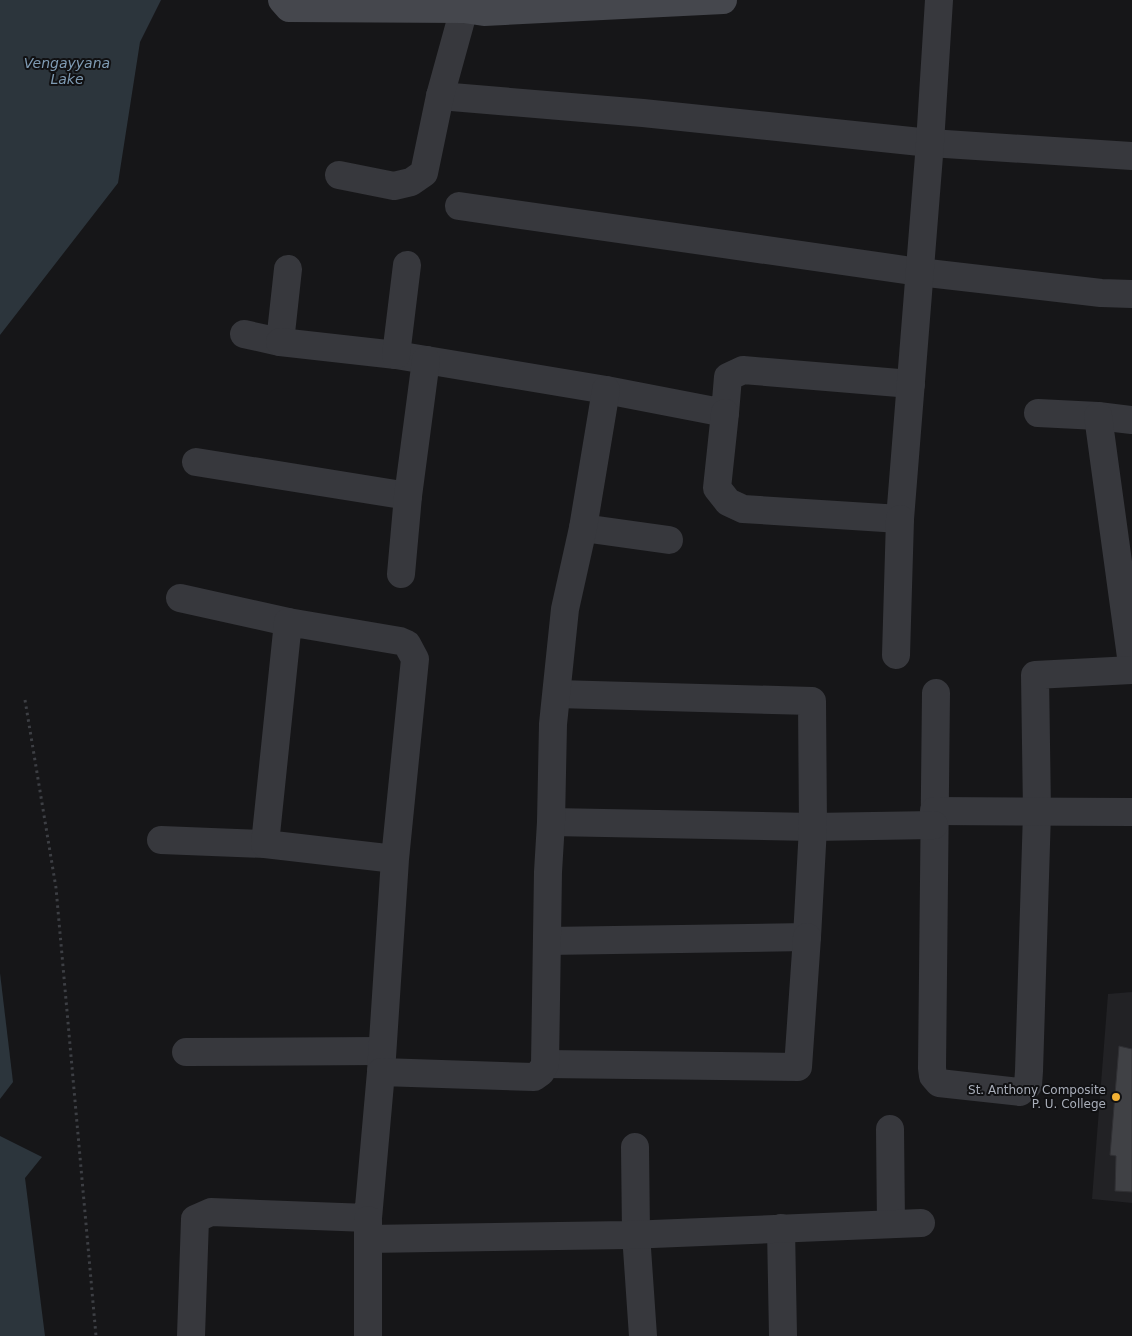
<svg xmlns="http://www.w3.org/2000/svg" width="1132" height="1336" font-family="'DejaVu Sans',sans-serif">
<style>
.built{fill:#222225}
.water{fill:#2c353c}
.building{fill:#404145;stroke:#303034}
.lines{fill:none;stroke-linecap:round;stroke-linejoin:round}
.path{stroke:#3d3f44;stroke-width:3;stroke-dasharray:2.5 4;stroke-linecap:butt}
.street{stroke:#37383d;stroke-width:28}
.secondary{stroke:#45474d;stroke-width:28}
.poi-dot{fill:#f2b134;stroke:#111113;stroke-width:2}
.labels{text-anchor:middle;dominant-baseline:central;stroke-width:4;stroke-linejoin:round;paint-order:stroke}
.poi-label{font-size:12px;fill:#a8adb8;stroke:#111113;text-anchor:end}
.water-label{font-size:14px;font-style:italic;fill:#7f9bb3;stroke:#111113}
</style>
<rect width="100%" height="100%" fill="#161618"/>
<polygon class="built" points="1132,992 1132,1203 1092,1199 1108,994"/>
<g class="water">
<polygon points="0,0 161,0 140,42 118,183 0,335"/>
<polygon points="0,973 13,1082 0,1099"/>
<polygon points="0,1136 42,1157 25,1178 45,1336 0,1336"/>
</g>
<polygon class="building" points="1119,1046 1132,1049 1132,1192 1115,1191 1116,1156 1110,1155"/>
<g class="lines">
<polyline class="path" points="25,700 56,888 96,1336"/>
<g class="street">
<polyline points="440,96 643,113 930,143 1132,156"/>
<polyline points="339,175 394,186 411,182 424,173 440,96 464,9 464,0"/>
<polyline points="459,206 919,272 1101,293 1132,294"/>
<polyline points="244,334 280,342 288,269"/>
<polyline points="280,342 396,355 606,390 725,413 728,377 743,370 911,384"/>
<polyline points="396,355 407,265"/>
<polyline points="725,413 717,488 728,502 743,509 900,519 930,143 939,0"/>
<polyline points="1038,413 1098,416 1132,420"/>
<polyline points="1098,416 1132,664"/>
<polyline points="196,462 408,496"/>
<polyline points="583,528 669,540"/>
<polyline points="401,574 408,496 426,360"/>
<polyline points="180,598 288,622"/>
<polyline points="896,655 900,519"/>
<polyline points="936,693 932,1068 933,1076 939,1083 1020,1092 1028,1085 1029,1071 1037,812 1035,675 1132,670"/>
<polyline points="934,811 1132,812"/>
<polyline points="551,822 813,827 934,825"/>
<polyline points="161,840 265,844"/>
<polyline points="547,941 807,937 813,827 812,701 557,694"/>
<polyline points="186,1052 381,1051"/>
<polyline points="545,1064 798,1067 807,937"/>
<polyline points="381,1072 395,859 415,659 407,644 400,641 288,622 265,844 395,859"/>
<polyline points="890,1129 891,1224"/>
<polyline points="635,1147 636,1234 643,1336"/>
<polyline points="781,1228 783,1336"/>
<polyline points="368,1239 628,1235 921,1223"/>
<polyline points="191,1336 195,1219 211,1212 368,1218 381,1072 534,1077 541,1072 545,1064 548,872 551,822 553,724 565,609 583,528 606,390"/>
<polyline points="368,1336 368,1220"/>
</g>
<polyline class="secondary" points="282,0 289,8 464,9 484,12 723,0"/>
</g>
<circle class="poi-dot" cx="1116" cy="1097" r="5"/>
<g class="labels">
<g class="poi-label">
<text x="1106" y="1090">St. Anthony Composite<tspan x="1106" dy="14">P. U. College</tspan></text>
</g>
<g class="water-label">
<text x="67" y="63">Vengayyana<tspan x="67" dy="16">Lake</tspan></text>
</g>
</g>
</svg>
